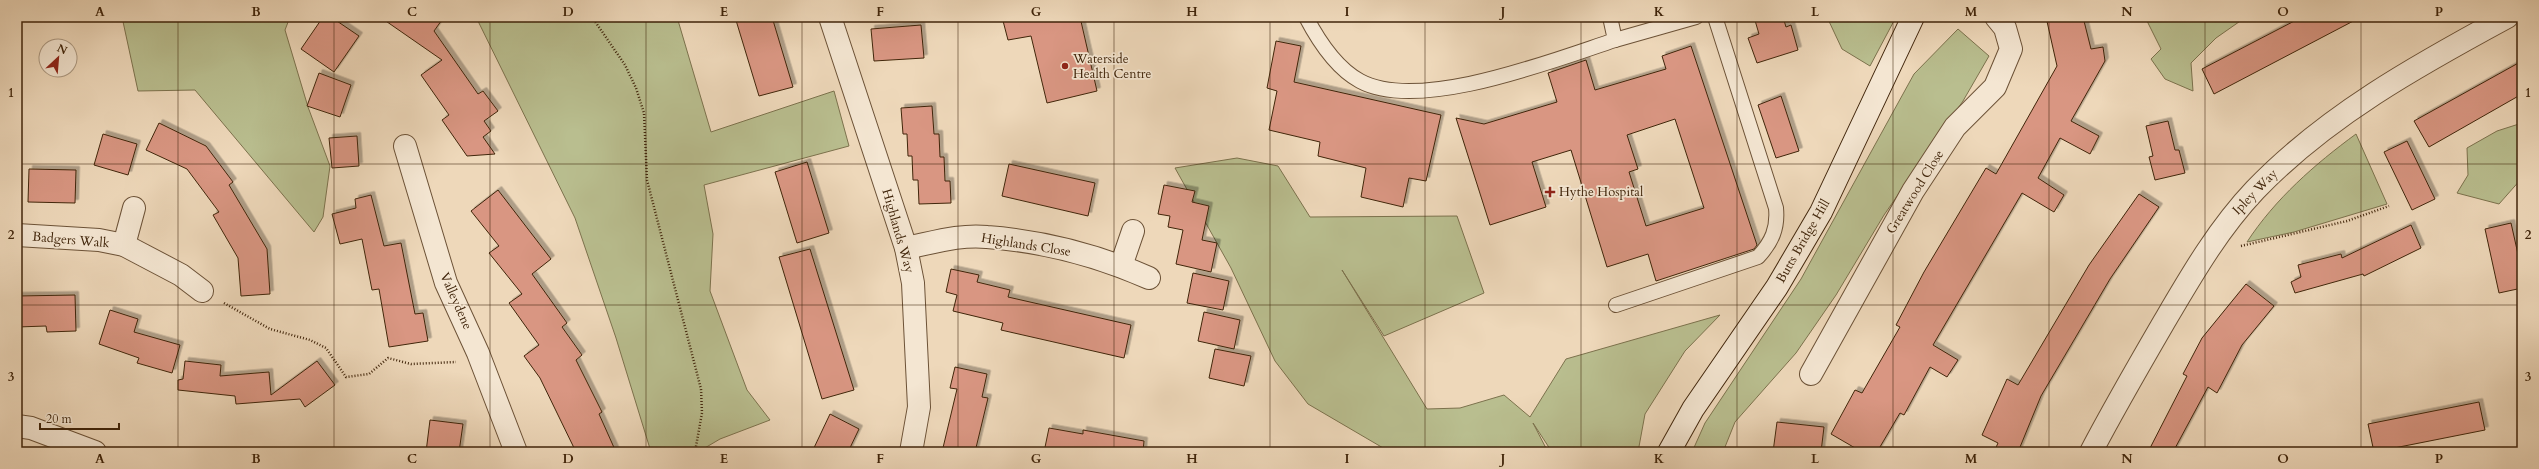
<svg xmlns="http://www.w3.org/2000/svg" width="2539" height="469" font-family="Cardo,serif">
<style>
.green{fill:#b9be8f;stroke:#7c724d}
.building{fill:#d99682;stroke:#40250b;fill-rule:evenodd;filter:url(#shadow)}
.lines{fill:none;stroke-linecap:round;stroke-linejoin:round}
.lane-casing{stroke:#6c5237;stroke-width:16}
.street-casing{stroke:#6c5237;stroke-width:24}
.secondary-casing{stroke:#40250b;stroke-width:24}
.path{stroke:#40250b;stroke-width:2.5;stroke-dasharray:1 2;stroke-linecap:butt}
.lane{stroke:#f4e6d2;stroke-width:14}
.street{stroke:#f4e6d2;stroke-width:22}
.secondary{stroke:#f4e6d2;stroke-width:22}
.grid{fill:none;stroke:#40250b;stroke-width:1;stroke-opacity:0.55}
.poi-dot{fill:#8f2418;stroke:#f4e6d2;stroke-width:1.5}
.labels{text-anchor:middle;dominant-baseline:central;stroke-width:3.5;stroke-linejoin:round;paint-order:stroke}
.poi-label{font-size:13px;fill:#40250b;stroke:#f4e6d2;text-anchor:start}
.street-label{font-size:13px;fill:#40250b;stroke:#f4e6d2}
.neatline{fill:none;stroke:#40250b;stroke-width:1.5}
.grid-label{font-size:13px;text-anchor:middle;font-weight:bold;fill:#40250b}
</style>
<defs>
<filter id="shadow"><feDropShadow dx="3.5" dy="-3.5" stdDeviation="0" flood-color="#0004"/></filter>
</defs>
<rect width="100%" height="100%" fill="#eed8ba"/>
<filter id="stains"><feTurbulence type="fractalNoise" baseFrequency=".005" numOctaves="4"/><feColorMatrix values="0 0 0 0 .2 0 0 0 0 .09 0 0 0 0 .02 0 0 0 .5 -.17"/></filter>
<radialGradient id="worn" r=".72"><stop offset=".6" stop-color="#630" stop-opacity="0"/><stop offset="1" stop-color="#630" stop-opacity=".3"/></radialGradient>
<g class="green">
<polygon points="122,17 290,17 285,30 308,107 330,166 323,217 314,232 195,90 138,91"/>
<polygon points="476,17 677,17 711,132 834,91 849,146 704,185 713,234 710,291 747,390 770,420 720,439 698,452 651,452 616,338 575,218"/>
<polygon points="1827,17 1896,17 1870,66 1842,49"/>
<polygon points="2145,17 2246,17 2216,38 2191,63 2193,91 2165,79 2151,59 2161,49"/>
<polygon points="1958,29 1989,56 1963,101 1884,215 1836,295 1796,353 1735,422 1723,452 1692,452 1705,423 1801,279 1914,74"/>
<polygon points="2522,123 2522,178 2499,204 2457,193 2468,175 2467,148 2497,131"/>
<path d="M 2356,134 L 2387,204 L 2294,232 L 2247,242 C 2275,199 2315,164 2356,134 Z"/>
<polygon points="1237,158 1278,166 1310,217 1457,216 1484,293 1384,336 1342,270 1427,409 1460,408 1504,395 1530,417 1566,359 1720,315 1685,351 1645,414 1638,452 1552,452 1533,423 1548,452 1390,452 1308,404 1275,361 1231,268 1175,168"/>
</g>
<g class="building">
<polygon points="323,17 331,17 359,36 334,72 301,49"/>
<polygon points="380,17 444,17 434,31 478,94 483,91 498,111 484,121 491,131 483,137 495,154 467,156 442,120 449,115 421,75 442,60"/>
<polygon points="735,17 772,17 793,87 759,96"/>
<polygon points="1002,17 1080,17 1097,91 1047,103 1031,36 1008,40"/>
<polygon points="1754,17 1783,17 1786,27 1791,25 1798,50 1757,63 1748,38 1759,34"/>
<polygon points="2046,17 2083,17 2091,49 2103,47 2105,61 2071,121 2099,136 2090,154 2060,138 2038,178 2064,195 2054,212 2022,193 1933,345 1958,360 1947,377 1930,367 1904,415 1900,413 1877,452 1862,452 1831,434 1855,390 1862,393 1900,327 1896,325 1924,272 1986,168 1996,174 2057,66"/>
<polygon points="2302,17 2361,17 2214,94 2202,69"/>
<polygon points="921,25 924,58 874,61 871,29"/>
<polygon points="1276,41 1301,46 1294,82 1441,115 1426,181 1409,178 1403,207 1361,197 1366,168 1318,156 1320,142 1269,130 1277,91 1267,88"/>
<path d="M 1691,46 L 1757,245 L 1754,249 L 1656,281 L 1648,254 L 1607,267 L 1571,150 L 1532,162 L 1546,207 L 1490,225 L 1456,118 L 1484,124 L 1557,102 L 1548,73 L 1586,60 L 1595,90 L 1666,69 L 1662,56 ZM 1675,119 L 1704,208 L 1646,226 L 1629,172 L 1638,169 L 1627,135 Z"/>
<polygon points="2522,61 2522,94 2429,147 2414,121"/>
<polygon points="319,73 351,85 340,117 307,106"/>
<polygon points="1781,96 1799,151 1776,158 1758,105"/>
<polygon points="932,106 934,134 939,134 940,157 944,157 945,181 950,181 951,203 919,204 918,180 913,180 912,156 908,156 907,134 903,134 901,108"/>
<polygon points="2168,121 2175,150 2179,150 2185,173 2155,180 2149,157 2153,156 2146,126"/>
<polygon points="159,123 206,146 233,182 229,185 267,249 270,294 241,296 238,258 213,215 219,212 187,169 146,150"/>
<polygon points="103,134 137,144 128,175 94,165"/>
<polygon points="357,136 359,166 332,168 329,138"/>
<polygon points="2407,141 2435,199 2412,210 2384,152"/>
<polygon points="807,162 829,233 797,243 775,172"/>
<polygon points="1009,164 1095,183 1088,216 1002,196"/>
<polygon points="29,169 76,170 75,203 28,202"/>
<polygon points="1164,185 1195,191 1192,202 1209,206 1202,240 1217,243 1211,272 1176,264 1183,230 1168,227 1170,216 1158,214"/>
<polygon points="498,190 551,259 532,274 567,323 562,327 582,355 576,360 602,412 599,414 616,452 576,452 540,378 524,356 539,345 509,303 522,294 489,253 499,246 471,211"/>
<polygon points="2139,194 2159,207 2110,279 2041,396 2018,452 1994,452 1998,443 1982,435 2007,379 2018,385 2089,265"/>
<polygon points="371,195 384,246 401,243 415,314 423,313 428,341 389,347 379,289 372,290 362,239 340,244 332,214 356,208 355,199"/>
<polygon points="2511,223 2522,272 2522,288 2499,293 2485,229"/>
<polygon points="2411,225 2421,248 2364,276 2363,274 2295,293 2291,282 2301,277 2298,265 2341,254 2342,258"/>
<polygon points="810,249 854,390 822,399 779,257"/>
<polygon points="951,269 979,275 977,282 1010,290 1008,297 1131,325 1124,358 1001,330 1003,323 953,311 957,295 946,292"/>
<polygon points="1193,273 1229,281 1223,310 1187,303"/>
<polygon points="2246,284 2274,306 2242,345 2217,393 2208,387 2173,452 2148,452 2187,376 2183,374 2202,338"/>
<polygon points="75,295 76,331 47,332 46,326 17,327 17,296"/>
<polygon points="110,310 138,319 134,332 180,345 172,373 137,363 139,358 99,344"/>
<polygon points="1204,312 1240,320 1234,349 1198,341"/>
<polygon points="1215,349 1251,356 1244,386 1209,378"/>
<polygon points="185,361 221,365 220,376 269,372 271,395 317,361 335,385 305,407 300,399 236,404 235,396 178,390 178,380 183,379"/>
<polygon points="955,367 987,374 982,397 988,398 975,452 942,452 957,389 950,388"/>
<polygon points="2479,402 2485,430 2374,452 2368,424"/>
<polygon points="830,414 859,429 848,452 812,452"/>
<polygon points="430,420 463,424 459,452 426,452"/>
<polygon points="1777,422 1824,427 1821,452 1773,452"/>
<polygon points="1049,428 1083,434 1083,430 1144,441 1143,452 1044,452"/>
</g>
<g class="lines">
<defs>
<g id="lane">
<path d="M 1306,17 C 1318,40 1336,68 1360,81 C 1419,113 1554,60 1615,40 L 1610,17"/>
<polyline points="1615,40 1696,17"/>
<path d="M 1616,305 L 1758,257 C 1772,242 1778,228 1776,208 L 1715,17"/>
</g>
<g id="street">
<polyline points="830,17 906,248 913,283 919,407 911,452"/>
<polyline points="405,146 446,283 478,353 516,452"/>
<polyline points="17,235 99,240 124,245 181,275 202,291"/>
<polyline points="124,245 134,208"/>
<path d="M 906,248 C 932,243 960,234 987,237 C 1042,241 1099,256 1149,278"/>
<polyline points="1121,266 1133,231"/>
<polyline points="1811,374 1913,191 1955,127 1995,87 2011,49 2005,28 1996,17"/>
<polyline points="17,426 31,428 95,452"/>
<path d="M 2091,452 C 2114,408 2139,365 2164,322 C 2191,276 2218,229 2255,190 C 2326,116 2418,65 2507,17"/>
</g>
<polyline id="secondary" points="1669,452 1693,409 1777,287 1821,212 1913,17"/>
</defs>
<use href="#lane" class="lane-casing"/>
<use href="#street" class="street-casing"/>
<use href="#secondary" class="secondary-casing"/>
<g class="path">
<polyline points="592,17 625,65 636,88 644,113 647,180 701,389 702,413 695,452"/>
<polyline points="2241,246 2347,221 2389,206"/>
<polyline points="224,303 270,329 310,340 326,348 346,377 369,374 388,358 411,364 456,362"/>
</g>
<use href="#lane" class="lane"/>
<use href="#street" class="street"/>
<use href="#secondary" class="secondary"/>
</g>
<path class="grid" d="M 178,17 L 178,452M 334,17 L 334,452M 490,17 L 490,452M 646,17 L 646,452M 802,17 L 802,452M 958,17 L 958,452M 1114,17 L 1114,452M 1270,17 L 1270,452M 1425,17 L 1425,452M 1581,17 L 1581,452M 1737,17 L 1737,452M 1893,17 L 1893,452M 2049,17 L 2049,452M 2205,17 L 2205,452M 2361,17 L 2361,452M 17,164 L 2522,164M 17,305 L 2522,305"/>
<g class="poi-dot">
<circle cx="1065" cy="66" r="4"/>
<path d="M1548 186h4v4h4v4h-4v4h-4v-4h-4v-4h4z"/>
</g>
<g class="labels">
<g class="poi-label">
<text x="1073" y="59">Waterside<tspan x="1073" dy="15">Health Centre</tspan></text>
<text x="1559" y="192">Hythe Hospital</text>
</g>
<g class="street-label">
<text transform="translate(1915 192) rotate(-58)">Greatwood Close</text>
<text transform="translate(2255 192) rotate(-46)">Ipley Way</text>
<text transform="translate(898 231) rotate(74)">Highlands Way</text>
<text transform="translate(71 240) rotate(5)">Badgers Walk</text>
<text transform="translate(1803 241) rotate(-60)">Butts Bridge Hill</text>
<text transform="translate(1026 245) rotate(9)">Highlands Close</text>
<text transform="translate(456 301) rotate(66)">Valleydene</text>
</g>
</g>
<rect width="2539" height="469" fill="none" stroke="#eed8ba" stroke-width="44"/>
<g transform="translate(58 58) rotate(26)"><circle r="19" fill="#f4e6d2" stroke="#ac9982"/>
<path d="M0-3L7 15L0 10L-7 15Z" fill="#8f2418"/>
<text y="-6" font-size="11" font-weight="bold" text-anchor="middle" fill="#40250b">N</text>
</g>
<path d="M40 423v6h79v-6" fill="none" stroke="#40250b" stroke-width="2"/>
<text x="46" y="423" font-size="12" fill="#40250b" stroke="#f4e6d2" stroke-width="3" paint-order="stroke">20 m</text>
<rect x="22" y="22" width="2495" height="425" class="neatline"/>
<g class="grid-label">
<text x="100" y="16">A</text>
<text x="256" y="16">B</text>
<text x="412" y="16">C</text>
<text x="568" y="16">D</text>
<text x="724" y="16">E</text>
<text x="880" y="16">F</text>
<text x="1036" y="16">G</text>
<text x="1192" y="16">H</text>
<text x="1347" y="16">I</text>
<text x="1503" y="16">J</text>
<text x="1659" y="16">K</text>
<text x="1815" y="16">L</text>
<text x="1971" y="16">M</text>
<text x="2127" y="16">N</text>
<text x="2283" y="16">O</text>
<text x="2439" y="16">P</text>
<text x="11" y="97">1</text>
<text x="2528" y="97">1</text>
<text x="11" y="239">2</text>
<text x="2528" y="239">2</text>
<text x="11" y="381">3</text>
<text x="2528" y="381">3</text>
<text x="100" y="463">A</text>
<text x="256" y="463">B</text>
<text x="412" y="463">C</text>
<text x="568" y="463">D</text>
<text x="724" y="463">E</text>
<text x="880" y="463">F</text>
<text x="1036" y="463">G</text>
<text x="1192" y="463">H</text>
<text x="1347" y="463">I</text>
<text x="1503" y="463">J</text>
<text x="1659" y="463">K</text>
<text x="1815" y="463">L</text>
<text x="1971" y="463">M</text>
<text x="2127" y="463">N</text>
<text x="2283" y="463">O</text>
<text x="2439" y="463">P</text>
</g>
<rect width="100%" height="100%" filter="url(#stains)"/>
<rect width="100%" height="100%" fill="url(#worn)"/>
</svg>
